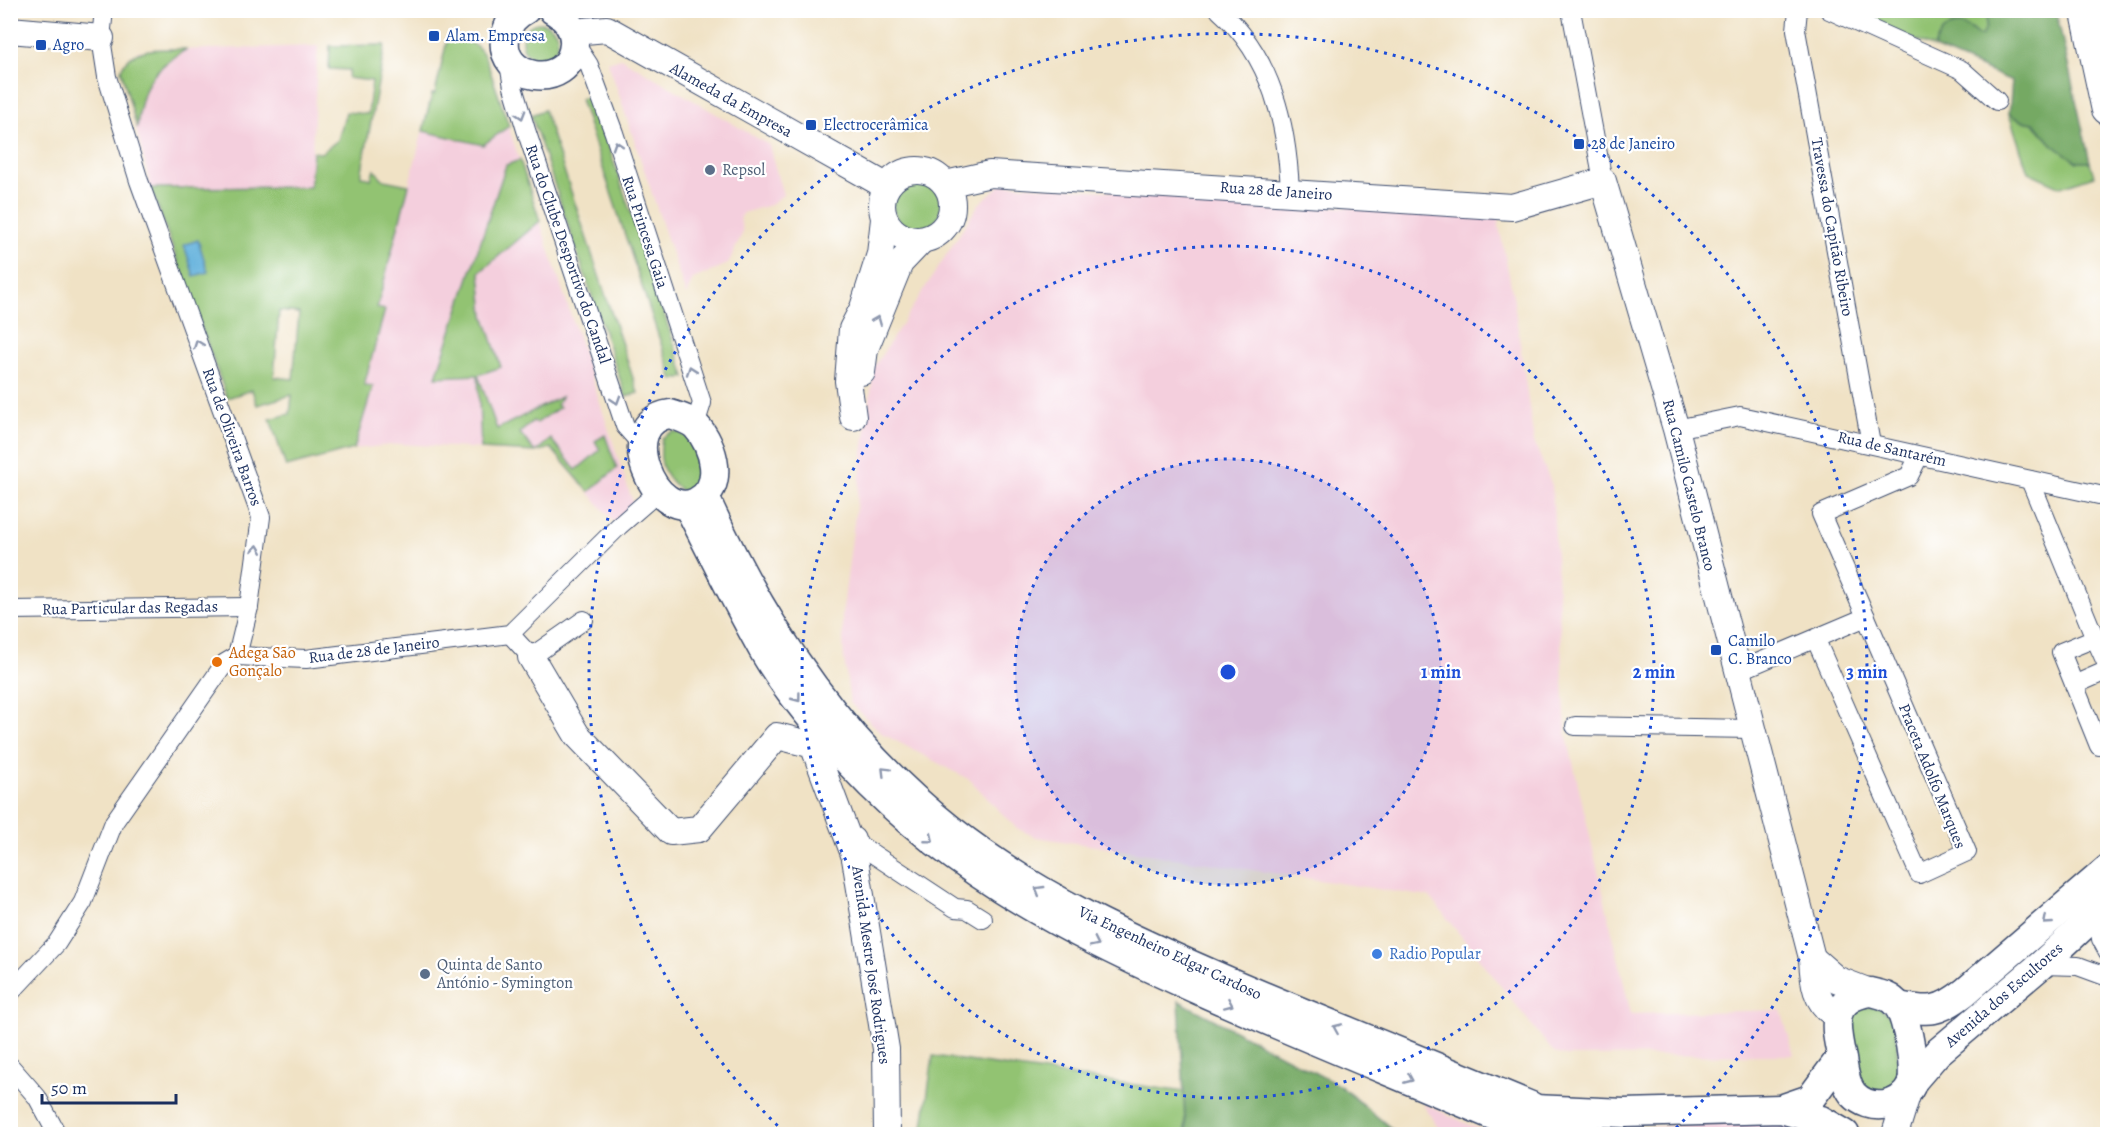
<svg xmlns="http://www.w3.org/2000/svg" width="2118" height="1145" font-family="Alegreya,serif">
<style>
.built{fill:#f4cfdd}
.green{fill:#92c372;stroke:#567968;stroke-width:1.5;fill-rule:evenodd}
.forest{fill:#75a964;stroke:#486c61;stroke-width:1.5}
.water{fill:#61b0db;stroke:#3e709c;stroke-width:1.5}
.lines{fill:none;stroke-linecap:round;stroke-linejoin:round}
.street-casing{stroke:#3b4a6d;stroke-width:20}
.secondary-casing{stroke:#3b4a6d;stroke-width:28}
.primary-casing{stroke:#3b4a6d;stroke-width:31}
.highway-casing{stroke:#3b4a6d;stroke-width:35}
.street{stroke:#fff;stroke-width:18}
.secondary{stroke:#fff;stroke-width:26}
.primary{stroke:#fff;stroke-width:28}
.highway{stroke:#fff;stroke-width:33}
.oneway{stroke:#8d97ae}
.ring{fill:none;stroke:#1d4ed8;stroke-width:3;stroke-dasharray:3 6}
.transit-dot{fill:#1a4fb4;stroke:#fff;stroke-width:2}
.service-dot{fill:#5c6f8a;stroke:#fff;stroke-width:2}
.food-dot{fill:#e8710a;stroke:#fff;stroke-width:2}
.shop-dot{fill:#3f7fe0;stroke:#fff;stroke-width:2}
.labels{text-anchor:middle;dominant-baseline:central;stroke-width:4.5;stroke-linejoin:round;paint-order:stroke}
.transit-label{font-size:16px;fill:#164399;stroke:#fff;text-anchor:start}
.street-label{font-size:16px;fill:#1b2f5e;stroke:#fff}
.service-label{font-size:16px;fill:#4e5e75;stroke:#fff;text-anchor:start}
.food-label{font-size:16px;fill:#c56008;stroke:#fff;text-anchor:start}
.shop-label{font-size:16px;fill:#366cbe;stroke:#fff;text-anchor:start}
.centre{fill:#1d4ed8;stroke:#fff;stroke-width:3}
.ring-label{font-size:18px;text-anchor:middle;font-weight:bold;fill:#1d4ed8;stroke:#fff;stroke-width:4.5;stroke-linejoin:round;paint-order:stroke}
</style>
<rect width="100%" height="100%" fill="#fff"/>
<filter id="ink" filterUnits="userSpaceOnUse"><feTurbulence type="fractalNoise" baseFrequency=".0167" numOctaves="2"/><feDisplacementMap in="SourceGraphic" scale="12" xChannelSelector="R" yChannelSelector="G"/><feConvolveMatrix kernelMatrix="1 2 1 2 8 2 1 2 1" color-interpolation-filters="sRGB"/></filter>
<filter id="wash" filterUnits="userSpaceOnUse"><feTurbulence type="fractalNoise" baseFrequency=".008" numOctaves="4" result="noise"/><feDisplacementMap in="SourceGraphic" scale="24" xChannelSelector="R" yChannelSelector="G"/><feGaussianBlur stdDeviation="1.35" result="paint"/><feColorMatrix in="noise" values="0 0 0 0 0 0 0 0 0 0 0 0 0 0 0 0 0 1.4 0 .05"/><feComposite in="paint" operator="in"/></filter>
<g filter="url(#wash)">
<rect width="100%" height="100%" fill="#f0e2c5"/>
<g class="built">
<polygon points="447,40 463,40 475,44 483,52 487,62 633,503 614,522 550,448 535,452 401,444 354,449 372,387 364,385 385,311 377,308 432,95 435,94"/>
<polygon points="318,46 310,187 151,188 123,76 138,51"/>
<polygon points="621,58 769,145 783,195 770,205 743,213 740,219 743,232 728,264 693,279 686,295 608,62"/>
<polygon points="1001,184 1500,218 1499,226 1513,295 1534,442 1552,485 1566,732 1631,1014 1781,1010 1794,1055 1566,1056 1554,1053 1430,897 1036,837 1016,828 970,780 883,734 850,703 844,658 842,616 874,367 979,204"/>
<polygon points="1422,1103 1489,1134 1442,1134"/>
<polygon points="1782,1123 1820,1134 1630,1134 1617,1128"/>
</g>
<g class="green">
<polygon points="1987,10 1986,27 1981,36 1976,35 1972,29 1953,25 1942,31 1934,48 1846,11"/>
<circle cx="540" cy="41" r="18"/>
<path d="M 447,40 C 466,39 480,42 487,62 L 509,126 L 483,145 L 423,131 L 432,94 L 435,94 Z"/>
<path d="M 385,45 L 361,176 L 371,179 L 374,170 L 384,180 L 409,185 L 377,308 L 385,310 L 364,385 L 373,386 L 354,449 L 286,467 L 270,419 L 290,414 L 292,395 L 257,405 L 252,390 L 227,398 L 151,188 L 310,187 L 313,152 L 321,153 L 338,140 L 346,112 L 368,114 L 372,81 L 348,78 L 349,70 L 329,69 L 330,46 ZM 279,311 L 299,313 L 293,379 L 274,377 Z"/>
<path d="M 187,49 C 150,70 142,86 137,128 L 121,70 C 131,44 164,50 187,49 Z"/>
<polygon points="592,96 685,377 673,380 580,99"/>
<polygon points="544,110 638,393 626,397 531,115"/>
<polygon points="2009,114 2022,121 2033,123 2053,145 2077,162 2090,162 2094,176 2061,187 2028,172"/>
<polygon points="520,160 540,221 480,272 484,315 501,367 478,375 497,429 561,397 557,405 560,407 537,423 533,421 520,433 535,452 551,439 576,470 600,450 595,441 605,435 617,468 589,492 551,448 535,452 481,449 478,375 436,377 506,165"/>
<circle cx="917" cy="205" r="24"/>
<path d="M 673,431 C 697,435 699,457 705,478 L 688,495 C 665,480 657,466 662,438 Z"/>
<polygon points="1864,1007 1880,1007 1896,1022 1899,1086 1880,1096 1859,1086 1848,1022 1857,1010"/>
<polygon points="933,1056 1184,1092 1185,1134 922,1134"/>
</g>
<g class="forest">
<path d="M 1987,11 L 2056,11 L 2090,162 L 2077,162 L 2053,145 L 2034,123 L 2022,121 L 2009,114 L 2012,81 L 1934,48 C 1937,34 1949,21 1965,26 C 1972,28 1974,34 1981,36 L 1986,27 Z"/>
<polygon points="1179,1001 1340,1086 1398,1134 1186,1134"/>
</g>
<polygon class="water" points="198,240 208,272 194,276 184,245"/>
</g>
<g filter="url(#ink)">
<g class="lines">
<defs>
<g id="street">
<path d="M 1219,10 C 1272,57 1287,124 1290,191"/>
<polyline points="1571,10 1603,181"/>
<polyline points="1798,10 1796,30 1871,444"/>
<polyline points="1829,10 1962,70 1997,101"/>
<polyline points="574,42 589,65 614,133 702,403 695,425"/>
<polyline points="508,58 513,87 526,130 625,426 641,444"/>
<polyline points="1676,429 1740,416 2108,497"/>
<polyline points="2030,480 2095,638 2061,652 2099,746"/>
<polyline points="10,610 249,607"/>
<polyline points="510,634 531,657 584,620"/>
<polyline points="2095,638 2108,667"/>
<polyline points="1816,640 1919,874 1967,852 1866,617"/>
<polyline points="237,656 306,659 510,634 619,526 658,492"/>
<polyline points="1736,672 1866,617 1821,514 1909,476 1919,456"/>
<polyline points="2074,685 2108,670"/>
<polyline points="1575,726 1752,729"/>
<polyline points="852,840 955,908 967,909 983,919"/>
<polyline points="2101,914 2098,911 2101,939 2108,952"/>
<polyline points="2041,965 2078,966 2108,977"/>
<polyline points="10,993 57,943 83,902 114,822 225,663 237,656 249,607 261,517 139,181 107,77 101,38 104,10"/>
<polyline points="10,1066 37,1097 57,1134"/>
</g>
<g id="secondary">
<polyline points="10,30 101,38"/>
<polyline points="573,32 607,29 886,186"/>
<circle cx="917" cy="205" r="35"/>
<path d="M 946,184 L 990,174 L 1512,207 L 1603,181 L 1676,429 L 1812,958 C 1813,981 1815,1004 1837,1016"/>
<polyline points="862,372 865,349 900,263 922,240"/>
<polyline points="853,417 848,381 852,329 863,308 880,254 884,219"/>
<polyline points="531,657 577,735 671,832 699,829 777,736 813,745 855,857"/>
<polyline points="852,840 886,1049 887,1134"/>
<polyline points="1812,958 1836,979 1870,992"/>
<polyline points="1895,1134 1908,1092"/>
</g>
<g id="primary">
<path d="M 525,10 C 514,16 509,22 506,34 C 494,81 571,93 574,44 C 575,29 565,17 553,10"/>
<path d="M 670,414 C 679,417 690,420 696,426 C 714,445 726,488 696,502 C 654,523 613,422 670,414 Z"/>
<path d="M 688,506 C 712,553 736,602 762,648 C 779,679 803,708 825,735 C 931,863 1059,928 1207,994 C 1308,1039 1411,1080 1513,1124 C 1519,1131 1525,1131 1533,1126 L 1536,1113 L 1531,1106 C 1433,1065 1333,1026 1235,984 C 1135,941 1036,897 950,829 C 839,741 762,625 705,497"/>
<path d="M 1870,992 C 1880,994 1891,996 1898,1006 C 1907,1018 1917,1072 1911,1086 C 1900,1108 1870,1112 1853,1094 C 1845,1084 1844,1071 1842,1059 C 1835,1027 1828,999 1870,992 Z"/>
<path d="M 1898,1006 C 1930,1012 1938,1013 1965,992 L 2108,869"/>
<polyline points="1912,1082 1937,1053 2041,965 2108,903"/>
<polyline points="1534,1109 1624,1113 1781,1109 1821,1120 1845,1134"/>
<polyline points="1781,1109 1810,1099 1841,1057"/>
<polyline points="1544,1114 1587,1134"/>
</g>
<polyline id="highway" points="2087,10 2108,108"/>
</defs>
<use href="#street" class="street-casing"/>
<use href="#secondary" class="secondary-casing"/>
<use href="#primary" class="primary-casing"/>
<use href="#highway" class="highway-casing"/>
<use href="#street" class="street"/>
<use href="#secondary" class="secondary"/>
<use href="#primary" class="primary"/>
<use href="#highway" class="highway"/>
</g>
<defs><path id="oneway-chevron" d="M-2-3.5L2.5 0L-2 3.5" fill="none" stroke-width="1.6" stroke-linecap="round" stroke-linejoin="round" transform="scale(1.5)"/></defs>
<g class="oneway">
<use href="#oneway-chevron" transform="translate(521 115) rotate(73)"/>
<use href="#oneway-chevron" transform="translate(617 145) rotate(-108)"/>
<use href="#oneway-chevron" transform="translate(877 320) rotate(-68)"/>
<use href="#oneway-chevron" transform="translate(198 344) rotate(-110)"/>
<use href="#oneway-chevron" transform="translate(691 370) rotate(-109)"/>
<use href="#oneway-chevron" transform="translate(616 400) rotate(72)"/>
<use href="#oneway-chevron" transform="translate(257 549) rotate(-83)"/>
<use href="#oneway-chevron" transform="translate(797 698) rotate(53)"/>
<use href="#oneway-chevron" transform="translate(885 771) rotate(-135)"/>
<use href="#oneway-chevron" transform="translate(930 839) rotate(39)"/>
<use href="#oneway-chevron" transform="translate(1039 890) rotate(-149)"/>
<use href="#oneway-chevron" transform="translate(2047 921) rotate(139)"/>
<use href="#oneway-chevron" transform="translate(1095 943) rotate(26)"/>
<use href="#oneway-chevron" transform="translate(1229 1004) rotate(24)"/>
<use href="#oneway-chevron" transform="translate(1337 1028) rotate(-157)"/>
<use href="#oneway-chevron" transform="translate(1409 1079) rotate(23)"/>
</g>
</g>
<circle cx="1228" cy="672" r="213" fill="#1d4ed8" fill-opacity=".12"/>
<g class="ring">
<circle cx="1228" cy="672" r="213"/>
<circle cx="1228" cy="672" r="426"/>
<path d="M784 1132A639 639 0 1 1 1672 1132"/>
</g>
<g class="transit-dot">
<rect x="428" y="30" width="12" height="12" rx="3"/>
<rect x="35" y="39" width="12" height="12" rx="3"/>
<rect x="805" y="119" width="12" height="12" rx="3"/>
<rect x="1573" y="138" width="12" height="12" rx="3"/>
<rect x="1710" y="644" width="12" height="12" rx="3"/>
</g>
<g class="service-dot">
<circle cx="710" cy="170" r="6"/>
<circle cx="425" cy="974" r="6"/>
</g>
<circle class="food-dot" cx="217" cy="662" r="6"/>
<circle class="shop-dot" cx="1377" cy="954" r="6"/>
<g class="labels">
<g class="transit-label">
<text x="446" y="36">Alam. Empresa</text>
<text x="53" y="45">Agro</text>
<text x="823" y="125">Electrocerâmica</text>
<text x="1591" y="144">28 de Janeiro</text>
<text x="1728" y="641">Camilo<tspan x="1728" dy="18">C. Branco</tspan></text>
</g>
<g class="street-label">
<text transform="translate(731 100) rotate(29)">Alameda da Empresa</text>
<text transform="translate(1276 191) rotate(4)">Rua 28 de Janeiro</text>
<text transform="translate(1832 227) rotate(80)">Travessa do Capitão Ribeiro</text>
<text transform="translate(645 232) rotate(72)">Rua Princesa Gaia</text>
<text transform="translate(568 254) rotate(71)">Rua do Clube Desportivo do Candal</text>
<text transform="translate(232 437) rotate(70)">Rua de Oliveira Barros</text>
<text transform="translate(1892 449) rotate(13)">Rua de Santarém</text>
<text transform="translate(1689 485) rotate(76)">Rua Camilo Castelo Branco</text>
<text transform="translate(130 608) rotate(-1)">Rua Particular das Regadas</text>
<text transform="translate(374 650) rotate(-7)">Rua de 28 de Janeiro</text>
<text transform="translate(1932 776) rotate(68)">Praceta Adolfo Marques</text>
<text transform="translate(1170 953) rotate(25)">Via Engenheiro Edgar Cardoso</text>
<text transform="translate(871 965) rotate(82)">Avenida Mestre José Rodrigues</text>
<text transform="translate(2004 995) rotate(-41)">Avenida dos Escultores</text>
</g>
<g class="service-label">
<text x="722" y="170">Repsol</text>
<text x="437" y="965">Quinta de Santo<tspan x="437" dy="18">António - Symington</tspan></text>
</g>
<g class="food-label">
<text x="229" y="653">Adega São<tspan x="229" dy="18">Gonçalo</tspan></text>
</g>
<g class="shop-label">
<text x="1389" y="954">Radio Popular</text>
</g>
</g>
<circle cx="1228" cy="672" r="9" class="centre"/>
<g class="ring-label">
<text x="1441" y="678">1 min</text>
<text x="1654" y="678">2 min</text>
<text x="1867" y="678">3 min</text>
</g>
<rect width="2118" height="1145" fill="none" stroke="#fff" stroke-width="36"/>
<path d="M42 1094v9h134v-9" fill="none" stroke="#1b2f5e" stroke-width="3"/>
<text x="51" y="1094" font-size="18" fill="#1b2f5e" stroke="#ffffff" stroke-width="4.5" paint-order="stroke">50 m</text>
</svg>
